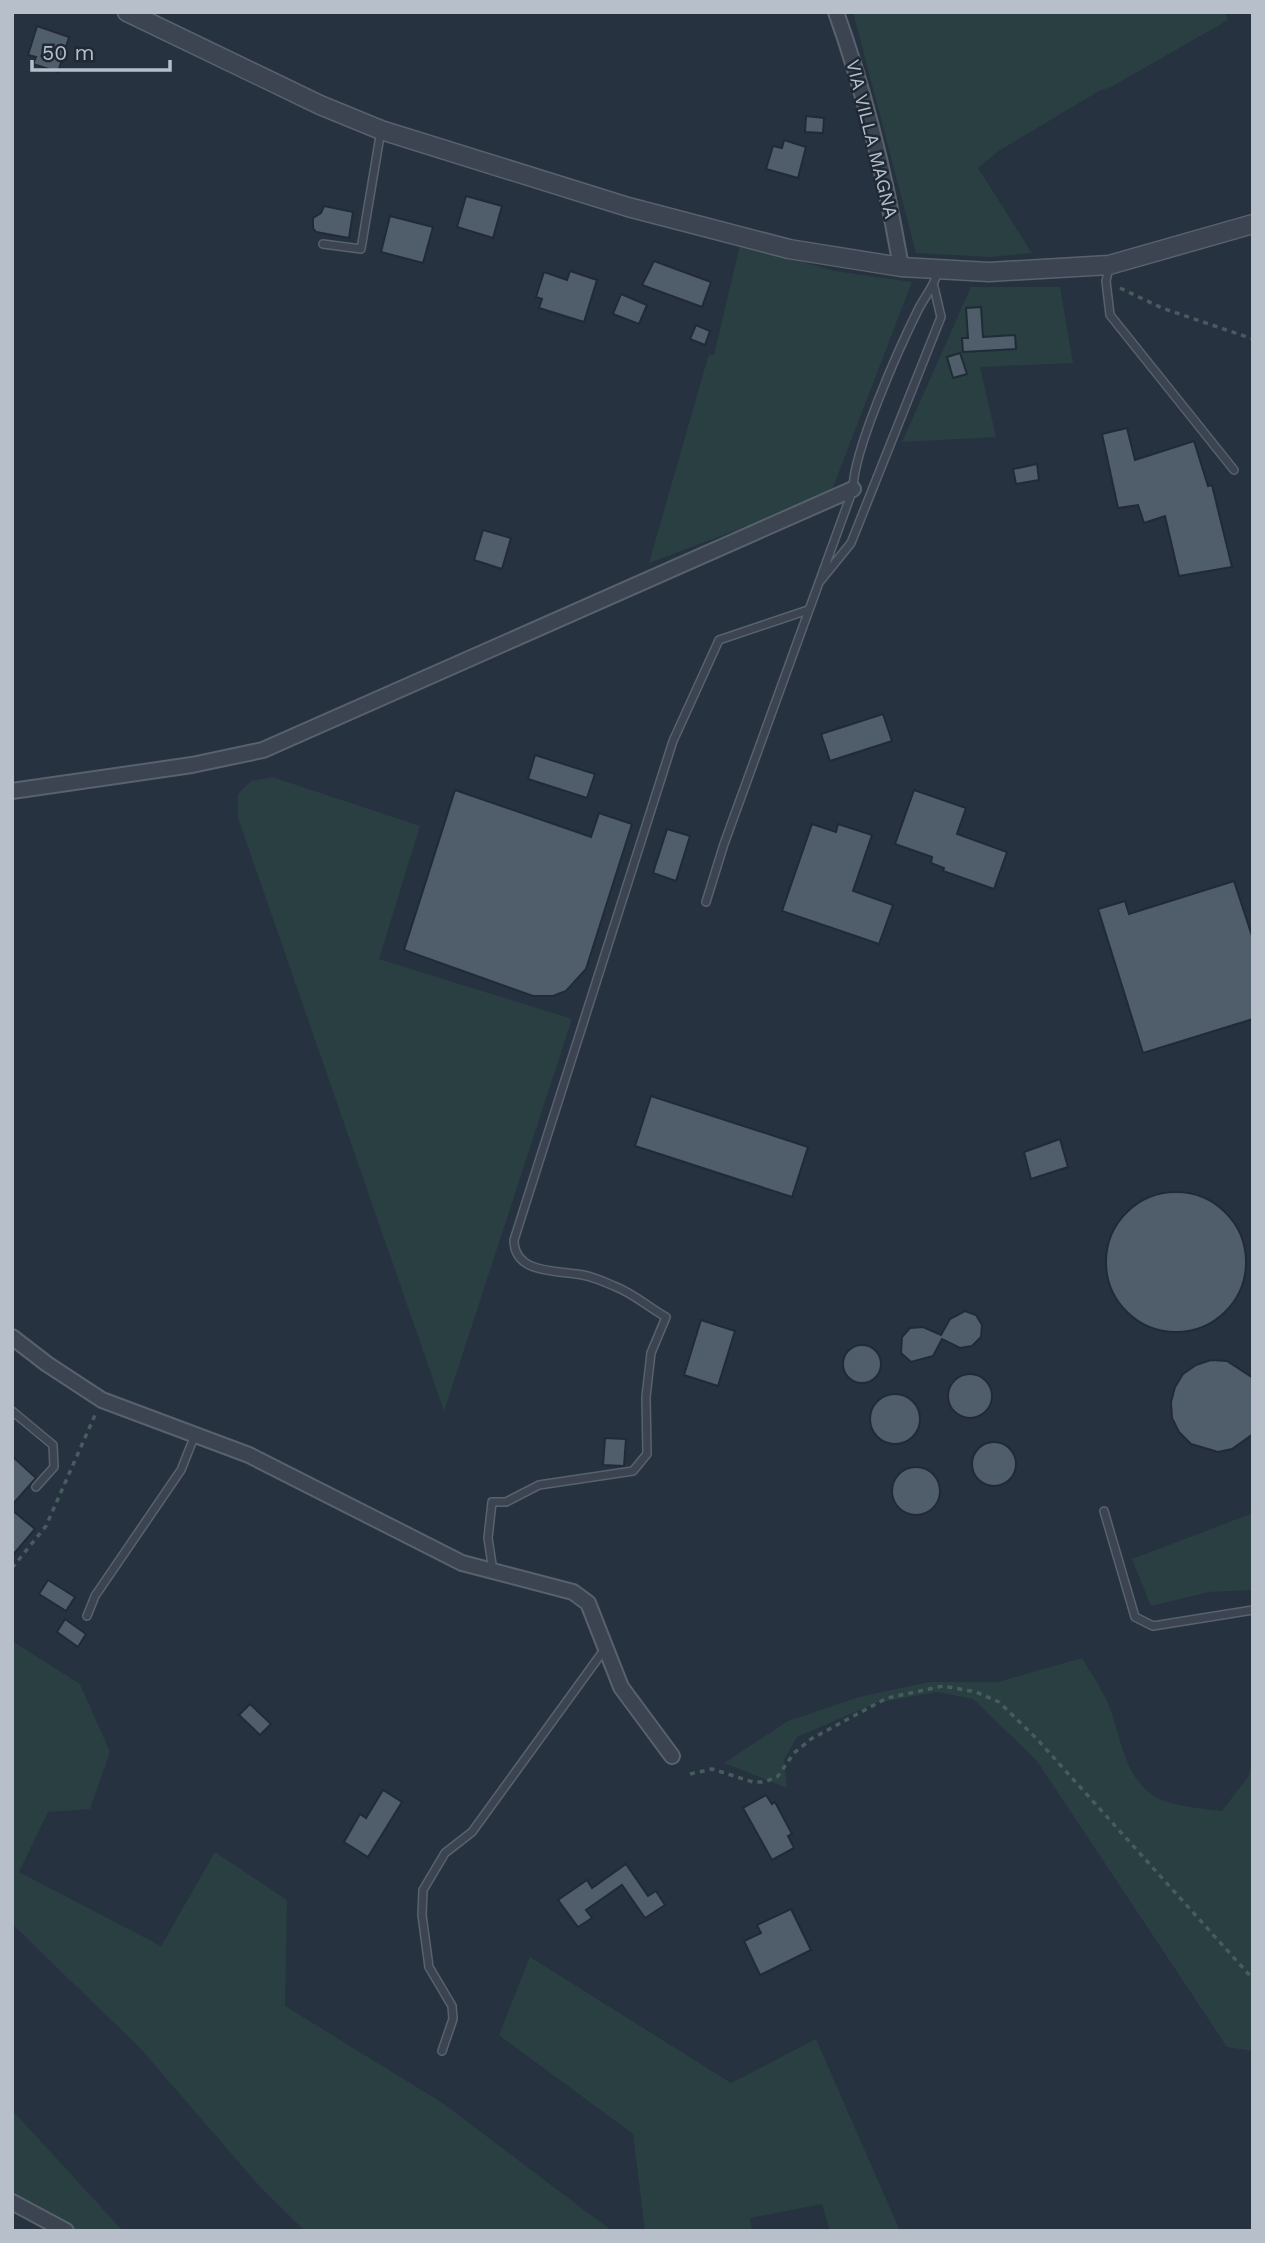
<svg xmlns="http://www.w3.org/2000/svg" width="1265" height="2243" font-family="'Work Sans',sans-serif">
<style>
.green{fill:#293f41}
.building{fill:#505d6b;stroke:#212b37;stroke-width:2}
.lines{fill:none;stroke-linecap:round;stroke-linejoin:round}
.service-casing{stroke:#58626d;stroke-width:10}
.minor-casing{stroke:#58626d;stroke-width:18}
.tertiary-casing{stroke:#58626d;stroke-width:21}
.path{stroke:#475c5e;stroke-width:3.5;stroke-dasharray:5 5;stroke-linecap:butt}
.service{stroke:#3b4450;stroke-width:7}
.minor{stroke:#3b4450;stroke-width:14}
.tertiary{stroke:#3b4450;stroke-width:18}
.labels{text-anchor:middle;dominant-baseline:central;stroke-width:5;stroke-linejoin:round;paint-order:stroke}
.street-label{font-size:19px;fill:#b7bfca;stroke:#1f2935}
</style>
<rect width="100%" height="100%" fill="#273240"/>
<g class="green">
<polygon points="853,12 1225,12 1228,20 1111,87 1099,91 1000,150 978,168 1032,253 991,257 916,253"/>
<polygon points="740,245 835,271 912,282 830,495 649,563 704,371 709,355 714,355"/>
<polygon points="971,287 1060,287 1073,363 980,367 996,437 902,442"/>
<polygon points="272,777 420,826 379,959 572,1019 444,1411 238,818 238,794 251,781"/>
<polygon points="1253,1513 1253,1590 1209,1592 1151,1606 1132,1559"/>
<polygon points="12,1641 80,1684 110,1752 90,1809 48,1812 19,1872 161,1946 215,1852 287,1900 285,2006 444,2104 612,2231 305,2231 260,2187 140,2048 12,1924"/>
<path d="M 1082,1658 C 1090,1672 1100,1686 1107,1701 C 1121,1732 1122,1775 1154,1796 C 1173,1807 1201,1808 1222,1811 L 1248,1777 L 1253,1760 L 1253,2051 L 1227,2047 L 1037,1761 L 973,1699 L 937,1692 L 876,1703 L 797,1737 L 784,1760 L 787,1788 L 724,1763 L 788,1721 L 859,1697 L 929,1682 L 998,1682 Z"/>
<polygon points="530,1957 731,2083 816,2039 900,2231 830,2231 822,2204 750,2218 752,2231 645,2231 633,2134 499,2035"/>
<polygon points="12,2110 123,2231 77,2231 12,2195"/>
</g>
<g class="building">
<polygon points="37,26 69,37 58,72 33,64 36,57 28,55"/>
<polygon points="806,116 824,118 823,133 805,132"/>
<polygon points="784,140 806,147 798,178 766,169 773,146 782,148"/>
<polygon points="466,196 502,206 493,238 457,227"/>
<polygon points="324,206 353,212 349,238 316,232 313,228 313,218 321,213"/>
<polygon points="390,216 433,227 423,263 381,252"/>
<polygon points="654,261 711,282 702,307 642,285"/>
<polygon points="570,271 597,280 584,322 539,308 542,299 536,297 544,272 567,280"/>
<polygon points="621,294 647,305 639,324 613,314"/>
<polygon points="981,307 983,337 1015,335 1016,349 963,352 962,338 968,338 966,308"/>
<polygon points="696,325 710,331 705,345 690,339"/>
<polygon points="960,353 967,374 953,378 947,357"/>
<polygon points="1127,428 1135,460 1194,441 1208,486 1212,485 1232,567 1179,576 1165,516 1144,523 1138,505 1118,508 1102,434"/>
<polygon points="1037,464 1039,480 1016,484 1013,469"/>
<polygon points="483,530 511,538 502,569 474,560"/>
<polygon points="883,714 892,741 830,761 821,734"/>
<polygon points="535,755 595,774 587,798 528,779"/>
<polygon points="455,790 591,837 599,813 632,824 586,969 566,991 553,996 533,996 404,950"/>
<polygon points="914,790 966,808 957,834 1007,852 994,889 943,871 944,868 931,863 932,857 895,844"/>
<polygon points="812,824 836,832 838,824 872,835 853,891 893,905 879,944 782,911"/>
<polygon points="667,829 690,836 676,881 653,873"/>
<polygon points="1234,881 1253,939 1253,1019 1143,1053 1098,909 1125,901 1129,914"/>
<polygon points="651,1096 808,1147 792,1197 635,1146"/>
<polygon points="1060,1139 1068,1167 1031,1179 1024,1152"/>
<circle cx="1176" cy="1262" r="70"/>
<polygon points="965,1311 976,1315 982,1325 981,1337 972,1346 960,1348 942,1339 933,1356 911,1362 901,1353 902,1337 910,1328 923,1327 941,1335 950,1319"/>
<polygon points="701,1320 735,1331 718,1386 684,1375"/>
<circle cx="862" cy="1364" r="19"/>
<polygon points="1211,1360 1227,1361 1253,1378 1253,1434 1232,1449 1218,1452 1191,1444 1179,1432 1172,1418 1171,1402 1175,1387 1183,1374 1196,1365"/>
<circle cx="970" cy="1396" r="22"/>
<circle cx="895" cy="1419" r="25"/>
<polygon points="605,1438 626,1439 624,1466 603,1465"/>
<circle cx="994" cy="1464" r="22"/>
<polygon points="12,1456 36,1478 12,1505"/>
<circle cx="916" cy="1491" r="24"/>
<polygon points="12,1510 35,1529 12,1556"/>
<polygon points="48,1580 75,1597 66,1611 39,1594"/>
<polygon points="65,1619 86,1634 78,1647 57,1632"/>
<polygon points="250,1704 271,1724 260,1735 239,1715"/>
<polygon points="383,1790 402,1802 368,1857 344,1842 360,1814 366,1818"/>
<polygon points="766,1795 772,1804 775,1802 792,1834 788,1836 794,1848 772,1860 743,1808"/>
<polygon points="626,1864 648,1896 656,1891 665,1905 645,1918 622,1885 586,1910 592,1918 578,1927 558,1900 587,1880 592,1888"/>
<polygon points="791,1909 811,1950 760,1975 744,1941 761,1933 757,1925"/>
</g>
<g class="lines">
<defs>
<g id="service">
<polyline points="323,244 361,249 381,130"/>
<polyline points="1109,267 1106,281 1110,315 1234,470"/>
<polyline points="821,580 851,543 941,317 934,287"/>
<path d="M 706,902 L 724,844 L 853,489 C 853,451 900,346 918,310 C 925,296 934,287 938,271"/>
<polyline points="12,1411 53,1445 54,1467 36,1487"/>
<polyline points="1104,1511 1135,1617 1153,1626 1253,1610"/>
<path d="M 493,1571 L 488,1538 L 492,1502 L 506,1502 L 539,1485 L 633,1471 L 647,1454 L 646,1397 L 651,1353 L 666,1317 C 648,1307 633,1293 614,1286 C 605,1282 593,1277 583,1275 C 559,1270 514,1275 514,1240 L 673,741 L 719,640 L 808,610"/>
<polyline points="87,1616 95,1596 181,1470 195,1435"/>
<polyline points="442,2051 453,2019 452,2006 429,1967 422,1915 423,1890 445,1853 472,1832 604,1650"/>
</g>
<g id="minor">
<path d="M 836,12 C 866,96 886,180 901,267"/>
<polyline points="12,791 192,765 263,750 853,489"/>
<polyline points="12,1337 47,1364 102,1400 249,1455 462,1563 573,1592 588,1603 621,1687 672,1756"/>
<polyline points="12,2202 66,2231"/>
</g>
<polyline id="tertiary" points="127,12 320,105 381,130 628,207 789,249 901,267 989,272 1109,265 1253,224"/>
</defs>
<use href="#service" class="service-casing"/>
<use href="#minor" class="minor-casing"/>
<use href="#tertiary" class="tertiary-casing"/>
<g class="path">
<polyline points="1120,288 1162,308 1253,339"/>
<polyline points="12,1568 46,1526 95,1415"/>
<polyline points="690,1774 712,1769 753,1782 765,1782 778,1776 794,1753 811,1739 887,1698 943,1686 976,1692 999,1702 1036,1738 1253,1979"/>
</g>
<use href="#service" class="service"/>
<use href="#minor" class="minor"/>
<use href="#tertiary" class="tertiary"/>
</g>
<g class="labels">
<g class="street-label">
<text transform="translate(872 139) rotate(76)">VIA VILLA MAGNA</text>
</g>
</g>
<rect width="1265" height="2243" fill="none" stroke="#b7bfca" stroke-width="28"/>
<path d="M32 60v10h138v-10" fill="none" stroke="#b7bfca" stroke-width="3.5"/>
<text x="42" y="60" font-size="21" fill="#b7bfca" stroke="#1f2935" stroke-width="5" paint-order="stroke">50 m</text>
</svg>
